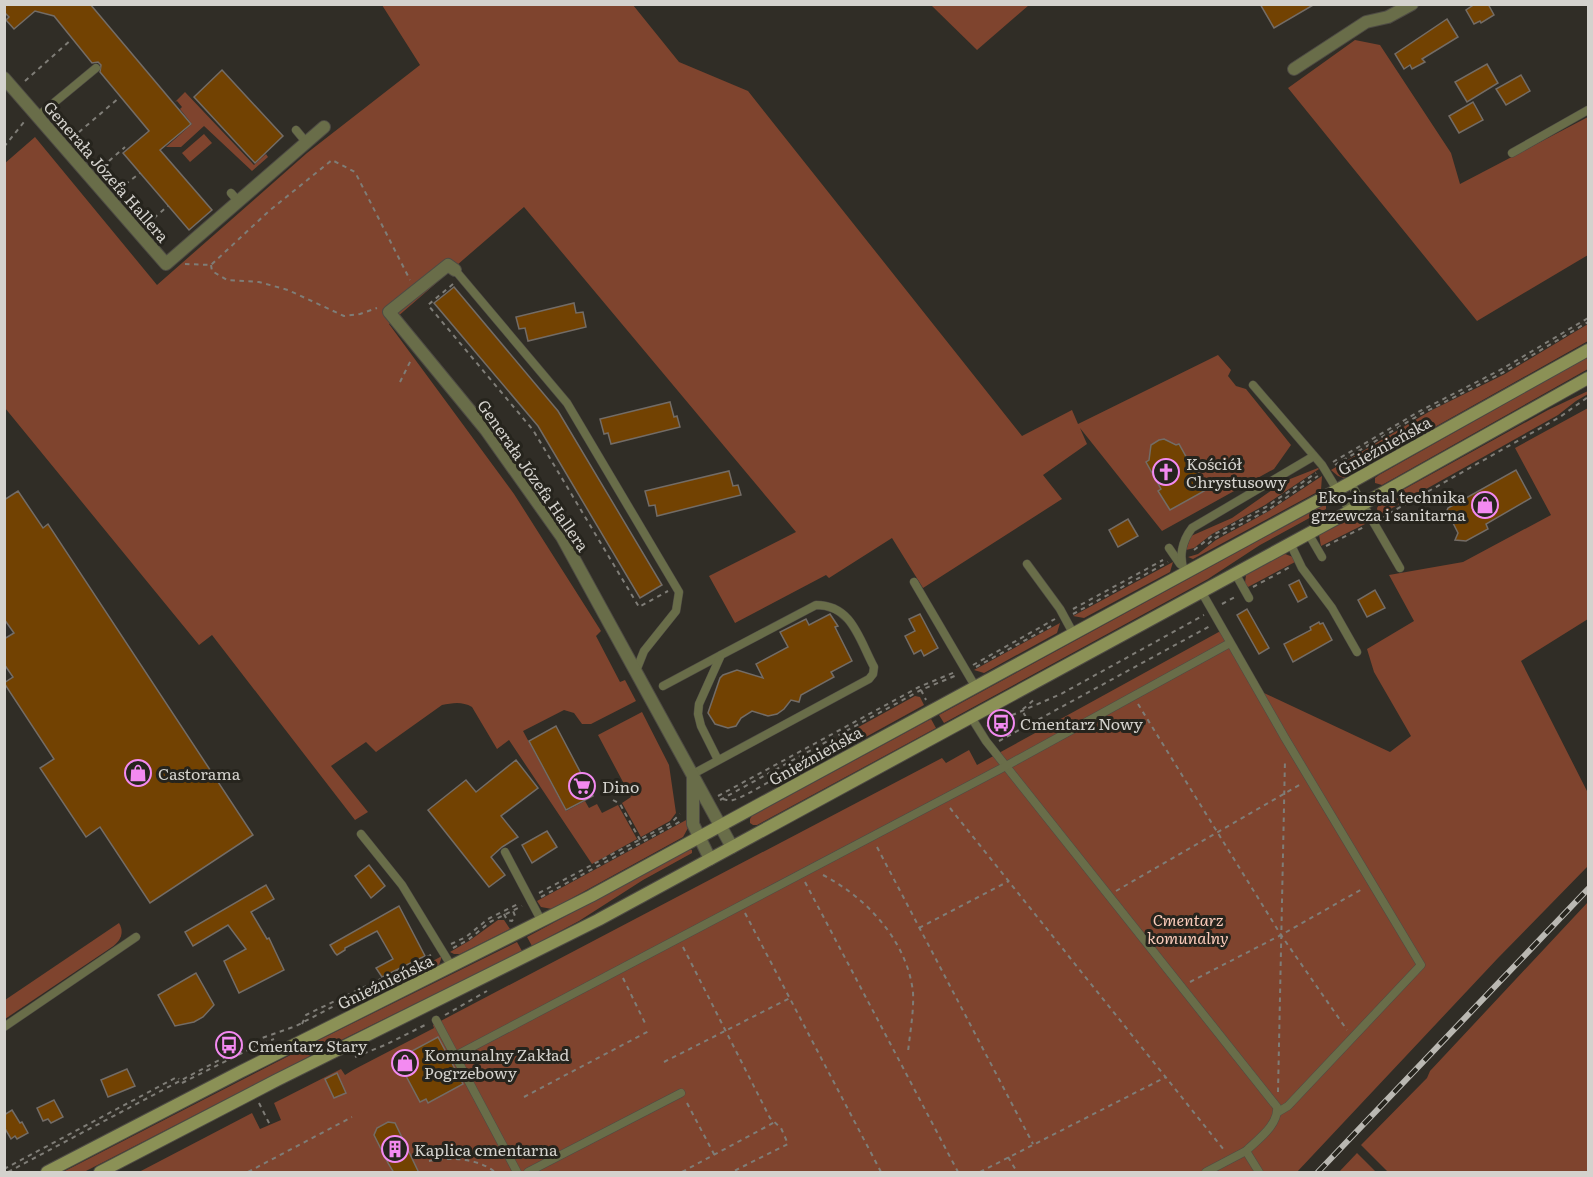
<svg xmlns="http://www.w3.org/2000/svg" width="1593" height="1177" font-family="Literata,serif">
<style>
.green{fill:#7f442e}
.building{fill:#724202;stroke:#736c66;stroke-width:1.5}
.lines{fill:none;stroke-linecap:round;stroke-linejoin:round}
.service-casing{stroke:#4e4b44;stroke-width:9}
.minor-casing{stroke:#4e4b44;stroke-width:14}
.secondary-casing{stroke:#4e4b44;stroke-width:14}
.path{stroke:#7f7d77;stroke-width:2;stroke-dasharray:4.5 4.5;stroke-linecap:butt}
.service{stroke:#696d49;stroke-width:8}
.minor{stroke:#696d49;stroke-width:12}
.secondary{stroke:#8b9156;stroke-width:12}
.rail-casing{stroke:#bab8b2;stroke-width:6}
.rail{stroke:#26241d;stroke-width:4;stroke-dasharray:11;stroke-linecap:butt}
.labels{text-anchor:middle;dominant-baseline:central;stroke-width:6;stroke-linejoin:round;paint-order:stroke}
.street-label{font-size:16px;fill:#d4d2cd;stroke:#26241d}
.poi-label{font-size:16px;fill:#d4d2cd;stroke:#26241d;text-anchor:start}
.park-label{font-size:16px;font-style:italic;fill:#fbcbba;stroke:#26241d}
</style>
<rect width="100%" height="100%" fill="#302d26"/>
<g class="green">
<path d="M 382,5 L 633,5 L 679,62 L 748,91 L 1022,436 L 1072,410 L 1078,424 L 1218,355 L 1231,370 L 1228,376 L 1236,386 L 1246,389 L 1291,445 L 1274,469 L 1162,531 L 1080,428 L 1087,444 L 1043,475 L 1062,499 L 923,588 L 892,538 L 829,578 L 826,575 L 735,623 L 709,576 L 796,532 L 524,207 L 389,324 L 514,494 L 601,631 L 596,636 L 620,682 L 625,680 L 636,701 L 591,724 L 582,724 L 574,713 L 564,710 L 523,731 L 566,811 L 585,801 L 589,808 L 597,804 L 602,813 L 618,805 L 637,839 L 592,864 L 509,740 L 497,749 L 472,707 C 462,701 452,703 442,705 L 376,752 L 366,742 L 331,766 L 368,812 L 355,820 L 212,635 L 199,645 L 5,408 L 4,164 L 35,137 L 157,285 L 307,153 L 420,65 Z"/>
<polygon points="931,5 1029,5 977,50"/>
<polygon points="1355,40 1380,45 1451,153 1460,184 1588,117 1588,255 1477,321 1288,88"/>
<polygon points="185,92 254,165 266,154 268,157 252,171 204,126 181,147 166,147 192,124 180,109 182,107 177,101 175,102"/>
<polygon points="204,134 212,143 190,162 182,153"/>
<polygon points="1588,324 1588,341 1344,478 1338,476 1331,470 1432,410 1505,374"/>
<polygon points="1588,357 1588,369 1382,485 1375,483 1375,478 1379,475"/>
<polygon points="1588,391 1588,394 1576,401 1558,415 1378,516 1377,508 1381,502 1548,410"/>
<polygon points="1588,408 1588,619 1521,661 1588,793 1588,866 1498,958 1297,1172 139,1172 252,1113 260,1129 281,1120 274,1103 341,1069 345,1075 353,1070 434,1028 433,1025 942,758 946,763 969,750 977,765 1226,628 1264,693 1390,752 1411,736 1374,672 1367,649 1414,621 1389,575 1463,562 1551,515 1515,448"/>
<polygon points="1318,468 1319,469 1265,505 1212,534 1194,548 1186,550 1191,536 1232,518 1285,481"/>
<polygon points="1322,476 1321,490 1193,559 1188,557 1198,554 1216,540 1269,511"/>
<polygon points="1324,505 1326,506 1326,509 1260,545 1208,579 944,723 939,715"/>
<polygon points="1354,517 1363,519 1367,523 1321,546 1319,535"/>
<polygon points="1285,554 1293,557 1295,562 1248,587 1245,583 1246,575"/>
<polygon points="1173,562 1170,572 1084,618 1073,616"/>
<polygon points="1060,623 1057,633 984,673 974,670"/>
<polygon points="915,696 920,697 924,705 844,749 794,769 813,756 822,747"/>
<polygon points="642,712 669,765 676,813 670,821 641,837 622,803 631,797 598,735"/>
<polygon points="931,719 936,728 757,825 753,825 750,823 750,819 752,816"/>
<polygon points="688,819 688,828 683,837 552,909 541,907 537,901"/>
<polygon points="689,850 692,850 692,853 643,880 579,921 532,946 527,937"/>
<polygon points="1588,902 1588,1172 1388,1172 1361,1145 1427,1078 1430,1071"/>
<polygon points="498,920 504,920 510,929 460,954 454,954 450,952 469,941"/>
<path d="M 119,923 C 125,933 120,941 112,947 L 5,1019 L 5,1000 Z"/>
<polygon points="517,942 522,951 321,1050 317,1041"/>
<polygon points="442,956 439,965 368,1000 356,996 384,987"/>
<polygon points="306,1047 310,1056 84,1172 63,1172"/>
<polygon points="1357,1153 1376,1172 1339,1172"/>
</g>
<g class="building">
<polygon points="4,4 90,4 191,124 160,150 212,210 189,230 123,153 149,131 100,72 101,65 98,62 92,63 54,16 35,11 14,29 6,20 9,17 4,12"/>
<polygon points="1260,4 1315,4 1274,28"/>
<polygon points="1475,4 1488,4 1494,15 1481,23 1480,21 1474,24 1466,10"/>
<polygon points="1447,19 1458,37 1422,59 1425,62 1412,69 1410,65 1404,69 1395,54"/>
<polygon points="1487,64 1498,83 1467,102 1455,82"/>
<polygon points="222,70 283,136 255,163 194,97"/>
<polygon points="1521,75 1530,91 1506,105 1496,89"/>
<polygon points="1473,102 1483,120 1459,133 1449,116"/>
<polygon points="454,287 558,411 662,585 640,598 538,426 434,303"/>
<polygon points="574,303 576,313 583,312 586,327 528,341 525,328 519,329 516,317"/>
<polygon points="670,402 674,417 677,416 680,427 611,444 608,433 604,434 600,419"/>
<polygon points="1164,439 1176,445 1179,444 1194,471 1197,469 1206,490 1170,510 1158,491 1161,489 1146,462 1149,460 1151,445 1159,440"/>
<polygon points="1516,470 1531,498 1486,524 1488,529 1466,541 1455,540 1458,533 1451,519 1444,518 1448,508"/>
<polygon points="729,471 733,486 738,485 741,495 657,516 655,505 649,506 645,491"/>
<polygon points="18,491 43,528 48,524 253,835 150,903 100,827 86,837 40,768 54,759 4,683 13,677 4,664 4,639 14,633 4,619 4,500"/>
<polygon points="1128,519 1138,536 1118,547 1109,530"/>
<polygon points="1299,580 1307,597 1298,602 1289,585"/>
<polygon points="1375,590 1385,608 1367,617 1358,600"/>
<polygon points="1247,609 1269,648 1259,654 1237,615"/>
<polygon points="830,614 838,626 835,627 852,661 831,672 834,677 801,695 799,702 791,700 784,709 777,714 768,716 752,711 741,718 736,726 728,728 715,724 708,713 720,678 723,675 737,670 763,678 756,664 788,647 780,632 806,619 809,625"/>
<polygon points="920,614 938,648 924,656 921,650 914,654 905,636 915,631 909,619"/>
<polygon points="1319,622 1320,624 1323,623 1332,640 1293,662 1284,644 1311,630 1310,627"/>
<polygon points="556,726 593,796 566,810 529,741"/>
<polygon points="516,760 538,788 501,816 518,837 502,847 491,857 505,875 489,887 428,810 466,780 476,792"/>
<polygon points="547,831 557,847 532,863 522,845"/>
<polygon points="369,865 385,886 371,898 355,876"/>
<polygon points="266,885 274,899 251,912 267,939 269,938 284,970 239,993 224,961 246,949 228,925 193,946 185,932"/>
<polygon points="399,906 425,956 382,977 376,968 393,959 377,931 345,948 345,950 337,955 335,953 330,945"/>
<polygon points="196,973 214,1005 203,1017 194,1022 175,1026 158,995"/>
<polygon points="438,1037 463,1084 428,1103 426,1099 420,1102 397,1059"/>
<polygon points="127,1069 135,1086 108,1097 101,1080"/>
<polygon points="337,1073 346,1093 334,1098 325,1079"/>
<polygon points="54,1100 63,1117 51,1123 48,1119 43,1121 37,1108"/>
<polygon points="12,1110 20,1123 22,1122 28,1133 17,1139 15,1136 11,1139 4,1127 4,1115"/>
<polygon points="388,1122 395,1123 419,1173 394,1173 388,1163 374,1135 377,1128"/>
</g>
<g class="lines">
<defs>
<g id="service">
<polyline points="38,116 96,68"/>
<polyline points="296,130 306,142"/>
<polyline points="1512,153 1588,110"/>
<polyline points="231,193 238,201"/>
<polyline points="455,270 567,403 679,592 676,611 644,651 636,671"/>
<polyline points="1253,385 1322,465 1350,511"/>
<polyline points="1350,482 1400,568"/>
<polyline points="1308,533 1322,557"/>
<polyline points="1290,543 1302,568 1332,608 1357,652"/>
<polyline points="1169,548 1180,564"/>
<polyline points="1027,564 1060,609 1073,633"/>
<path d="M 1185,572 C 1178,558 1182,541 1192,528 L 1314,456"/>
<polyline points="1235,573 1249,598"/>
<polyline points="914,582 975,686"/>
<polyline points="1201,591 1285,738 1421,965 1288,1106 1278,1112"/>
<polyline points="663,686 721,655"/>
<path d="M 971,717 L 986,741 L 1277,1107 C 1279,1125 1257,1140 1246,1151 L 1259,1172"/>
<path d="M 693,774 L 869,679 L 873,674 L 874,667 C 859,639 852,605 816,605 L 721,655 L 699,704 L 698,714 L 701,726 L 718,760"/>
<polyline points="361,834 402,885 452,967"/>
<polyline points="505,852 542,922"/>
<polyline points="436,1020 517,1172"/>
<polyline points="4,1027 136,937"/>
<polyline points="455,1056 1006,766 1230,643"/>
<polyline points="528,1172 681,1093"/>
<polyline points="1206,1172 1246,1151"/>
</g>
<g id="minor">
<polyline points="1294,69 1366,22 1388,17 1412,4"/>
<polyline points="4,78 166,264 324,127"/>
<polyline points="455,270 448,265 389,312 486,430 562,537 732,847"/>
<polyline points="693,775 693,824 710,859"/>
</g>
<g id="secondary">
<polyline points="47,1172 240,1072 591,896 1321,499 1588,350"/>
<polyline points="100,1172 277,1080 598,920 1363,504 1588,378"/>
</g>
</defs>
<use href="#service" class="service-casing"/>
<use href="#minor" class="minor-casing"/>
<use href="#secondary" class="secondary-casing"/>
<g class="path">
<polyline points="25,81 72,39"/>
<polyline points="72,138 120,97"/>
<polyline points="4,147 24,122"/>
<polyline points="109,161 125,147"/>
<polyline points="118,190 140,173"/>
<polyline points="147,224 168,206"/>
<polyline points="185,264 211,265 269,211 332,160 355,172 410,280"/>
<polyline points="211,265 212,271 227,280 259,282 288,290 344,316 360,314 377,308"/>
<polyline points="453,284 428,305 533,430 639,607 668,591"/>
<polyline points="400,382 412,358"/>
<polyline points="1333,462 1420,411 1502,369 1588,318"/>
<polyline points="1335,465 1421,414 1504,372 1588,322"/>
<polyline points="1381,518 1560,417 1588,397"/>
<polyline points="1208,544 1215,538 1268,510 1318,476"/>
<polyline points="1326,546 1364,527"/>
<polyline points="1194,550 1213,535 1266,507 1316,473"/>
<polyline points="1253,587 1290,567"/>
<polyline points="1222,604 1235,597"/>
<polyline points="1073,609 1163,560"/>
<polyline points="1073,614 1168,562"/>
<polyline points="973,665 1055,619"/>
<polyline points="976,667 1055,624"/>
<polyline points="921,690 926,700"/>
<polyline points="1138,704 1281,935 1347,1030"/>
<polyline points="1030,725 1022,710 1036,698"/>
<polyline points="987,726 1061,694 1204,615"/>
<polyline points="999,741 1210,626"/>
<polyline points="718,796 919,687 955,672"/>
<path d="M 723,799 C 727,800 729,801 733,800 C 745,798 812,757 818,747"/>
<polyline points="613,800 620,804 640,840"/>
<polyline points="720,800 921,690 957,675"/>
<polyline points="950,808 1224,1150"/>
<polyline points="877,847 1033,1144"/>
<path d="M 823,875 C 867,898 907,941 913,992 C 914,1012 910,1032 908,1052"/>
<polyline points="805,882 958,1172"/>
<polyline points="1116,891 1301,784"/>
<polyline points="539,893 671,823 680,814"/>
<polyline points="541,897 681,821"/>
<polyline points="745,913 881,1172"/>
<polyline points="504,914 507,920 512,921 515,916 513,911"/>
<polyline points="919,928 1009,881"/>
<polyline points="451,944 466,937 488,919 520,903"/>
<polyline points="683,947 770,1118 781,1128 788,1144 732,1172"/>
<polyline points="453,948 468,940 490,922 522,906"/>
<polyline points="623,978 645,1023"/>
<polyline points="1190,982 1281,935 1364,888"/>
<polyline points="445,1015 487,991"/>
<polyline points="302,1024 306,1015 312,1012 433,954"/>
<polyline points="355,1057 385,1045 427,1024"/>
<polyline points="664,1062 790,998"/>
<polyline points="182,1083 258,1045 274,1039"/>
<polyline points="1278,1092 1285,759"/>
<polyline points="524,1097 649,1031"/>
<polyline points="259,1103 270,1125"/>
<polyline points="687,1103 715,1156"/>
<polyline points="1008,1157 1017,1172"/>
<path d="M 429,1161 C 452,1157 477,1158 495,1172"/>
<polyline points="4,1169 177,1077 179,1079"/>
<polyline points="8,1172 259,1039 296,1026 355,995 382,985"/>
<polyline points="248,1172 352,1117"/>
<polyline points="682,1172 775,1122"/>
<polyline points="980,1172 1166,1077"/>
</g>
<use href="#service" class="service"/>
<use href="#minor" class="minor"/>
<use href="#secondary" class="secondary"/>
<defs>
<polyline id="rail" points="1318,1172 1588,889"/>
</defs>
<use href="#rail" class="rail-casing"/>
<use href="#rail" class="rail"/>
</g>
<defs>
<symbol id="church-ring" viewBox="-11 -11 22 22"><circle r="9.5" fill="#26241d" stroke="#f38af1" stroke-width="1.5"/><path d="M-1.2-6h2.4v3.5h3.3v2.4h-3.3V6h-2.4V-.1h-3.3v-2.4h3.3Z" fill="#f38af1"/></symbol>
<symbol id="shop-ring" viewBox="-11 -11 22 22"><circle r="9.5" fill="#26241d" stroke="#f38af1" stroke-width="1.5"/><path d="M-5-2.5h2.3a2.7 3.5 0 0 1 5.4 0H5L5.5 6h-11ZM-1.5-2.5h3a1.5 2.3 0 0 0-3 0Z" fill="#f38af1"/></symbol>
<symbol id="bus-ring" viewBox="-11 -11 22 22"><circle r="9.5" fill="#26241d" stroke="#f38af1" stroke-width="1.5"/><path d="M-5-6H5V4H4V6H2V4H-2V6H-4V4H-5ZM-3.5-4V0h7V-4ZM-3.5 1.2v1.5H-2V1.2ZM2 1.2v1.5H3.5V1.2Z" fill="#f38af1"/></symbol>
<symbol id="supermarket-ring" viewBox="-11 -11 22 22"><circle r="9.5" fill="#26241d" stroke="#f38af1" stroke-width="1.5"/><path d="M-6-5.5h2.5l.6 2H6L4.5 2H-2.5L-4.4-4H-6ZM-1.5 3.2a1.3 1.3 0 1 0 .1 0ZM3 3.2a1.3 1.3 0 1 0 .1 0Z" fill="#f38af1"/></symbol>
<symbol id="building-ring" viewBox="-11 -11 22 22"><circle r="9.5" fill="#26241d" stroke="#f38af1" stroke-width="1.5"/><path d="M-4-6H4V6H1V3H-1V6H-4ZM-2.5-4.3h1.7v1.8h-1.7ZM.8-4.3h1.7v1.8H.8ZM-2.5-1h1.7V.8h-1.7ZM.8-1h1.7V.8H.8Z" fill="#f38af1"/></symbol>
</defs>
<g fill-rule="evenodd">
<use href="#church-ring" x="1151" y="457" width="30" height="30"/>
<use href="#shop-ring" x="1470" y="490" width="30" height="30"/>
<use href="#bus-ring" x="986" y="708" width="30" height="30"/>
<use href="#shop-ring" x="123" y="758" width="30" height="30"/>
<use href="#supermarket-ring" x="567" y="771" width="30" height="30"/>
<use href="#bus-ring" x="214" y="1030" width="30" height="30"/>
<use href="#shop-ring" x="390" y="1048" width="30" height="30"/>
<use href="#building-ring" x="380" y="1134" width="30" height="30"/>
</g>
<g class="labels">
<g class="street-label">
<text transform="translate(107 171) rotate(49)">Generała Józefa Hallera</text>
<text transform="translate(1384 445) rotate(-29)">Gnieźnieńska</text>
<text transform="translate(534 475) rotate(55)">Generała Józefa Hallera</text>
<text transform="translate(815 755) rotate(-29)">Gnieźnieńska</text>
<text transform="translate(385 981) rotate(-26)">Gnieźnieńska</text>
</g>
<g class="poi-label">
<text x="1186" y="463">Kościół<tspan x="1186" dy="18">Chrystusowy</tspan></text>
<text x="1466" y="496" text-anchor="end">Eko-instal technika<tspan x="1466" dy="18">grzewcza i sanitarna</tspan></text>
<text x="1020" y="723">Cmentarz Nowy</text>
<text x="158" y="773">Castorama</text>
<text x="602" y="786">Dino</text>
<text x="248" y="1045">Cmentarz Stary</text>
<text x="424" y="1054">Komunalny Zakład<tspan x="424" dy="18">Pogrzebowy</tspan></text>
<text x="414" y="1149">Kaplica cmentarna</text>
</g>
<g class="park-label">
<text x="1188" y="919">Cmentarz<tspan x="1188" dy="18">komunalny</tspan></text>
</g>
</g>
<rect width="1593" height="1177" fill="none" stroke="#d4d2cd" stroke-width="12"/>
</svg>
